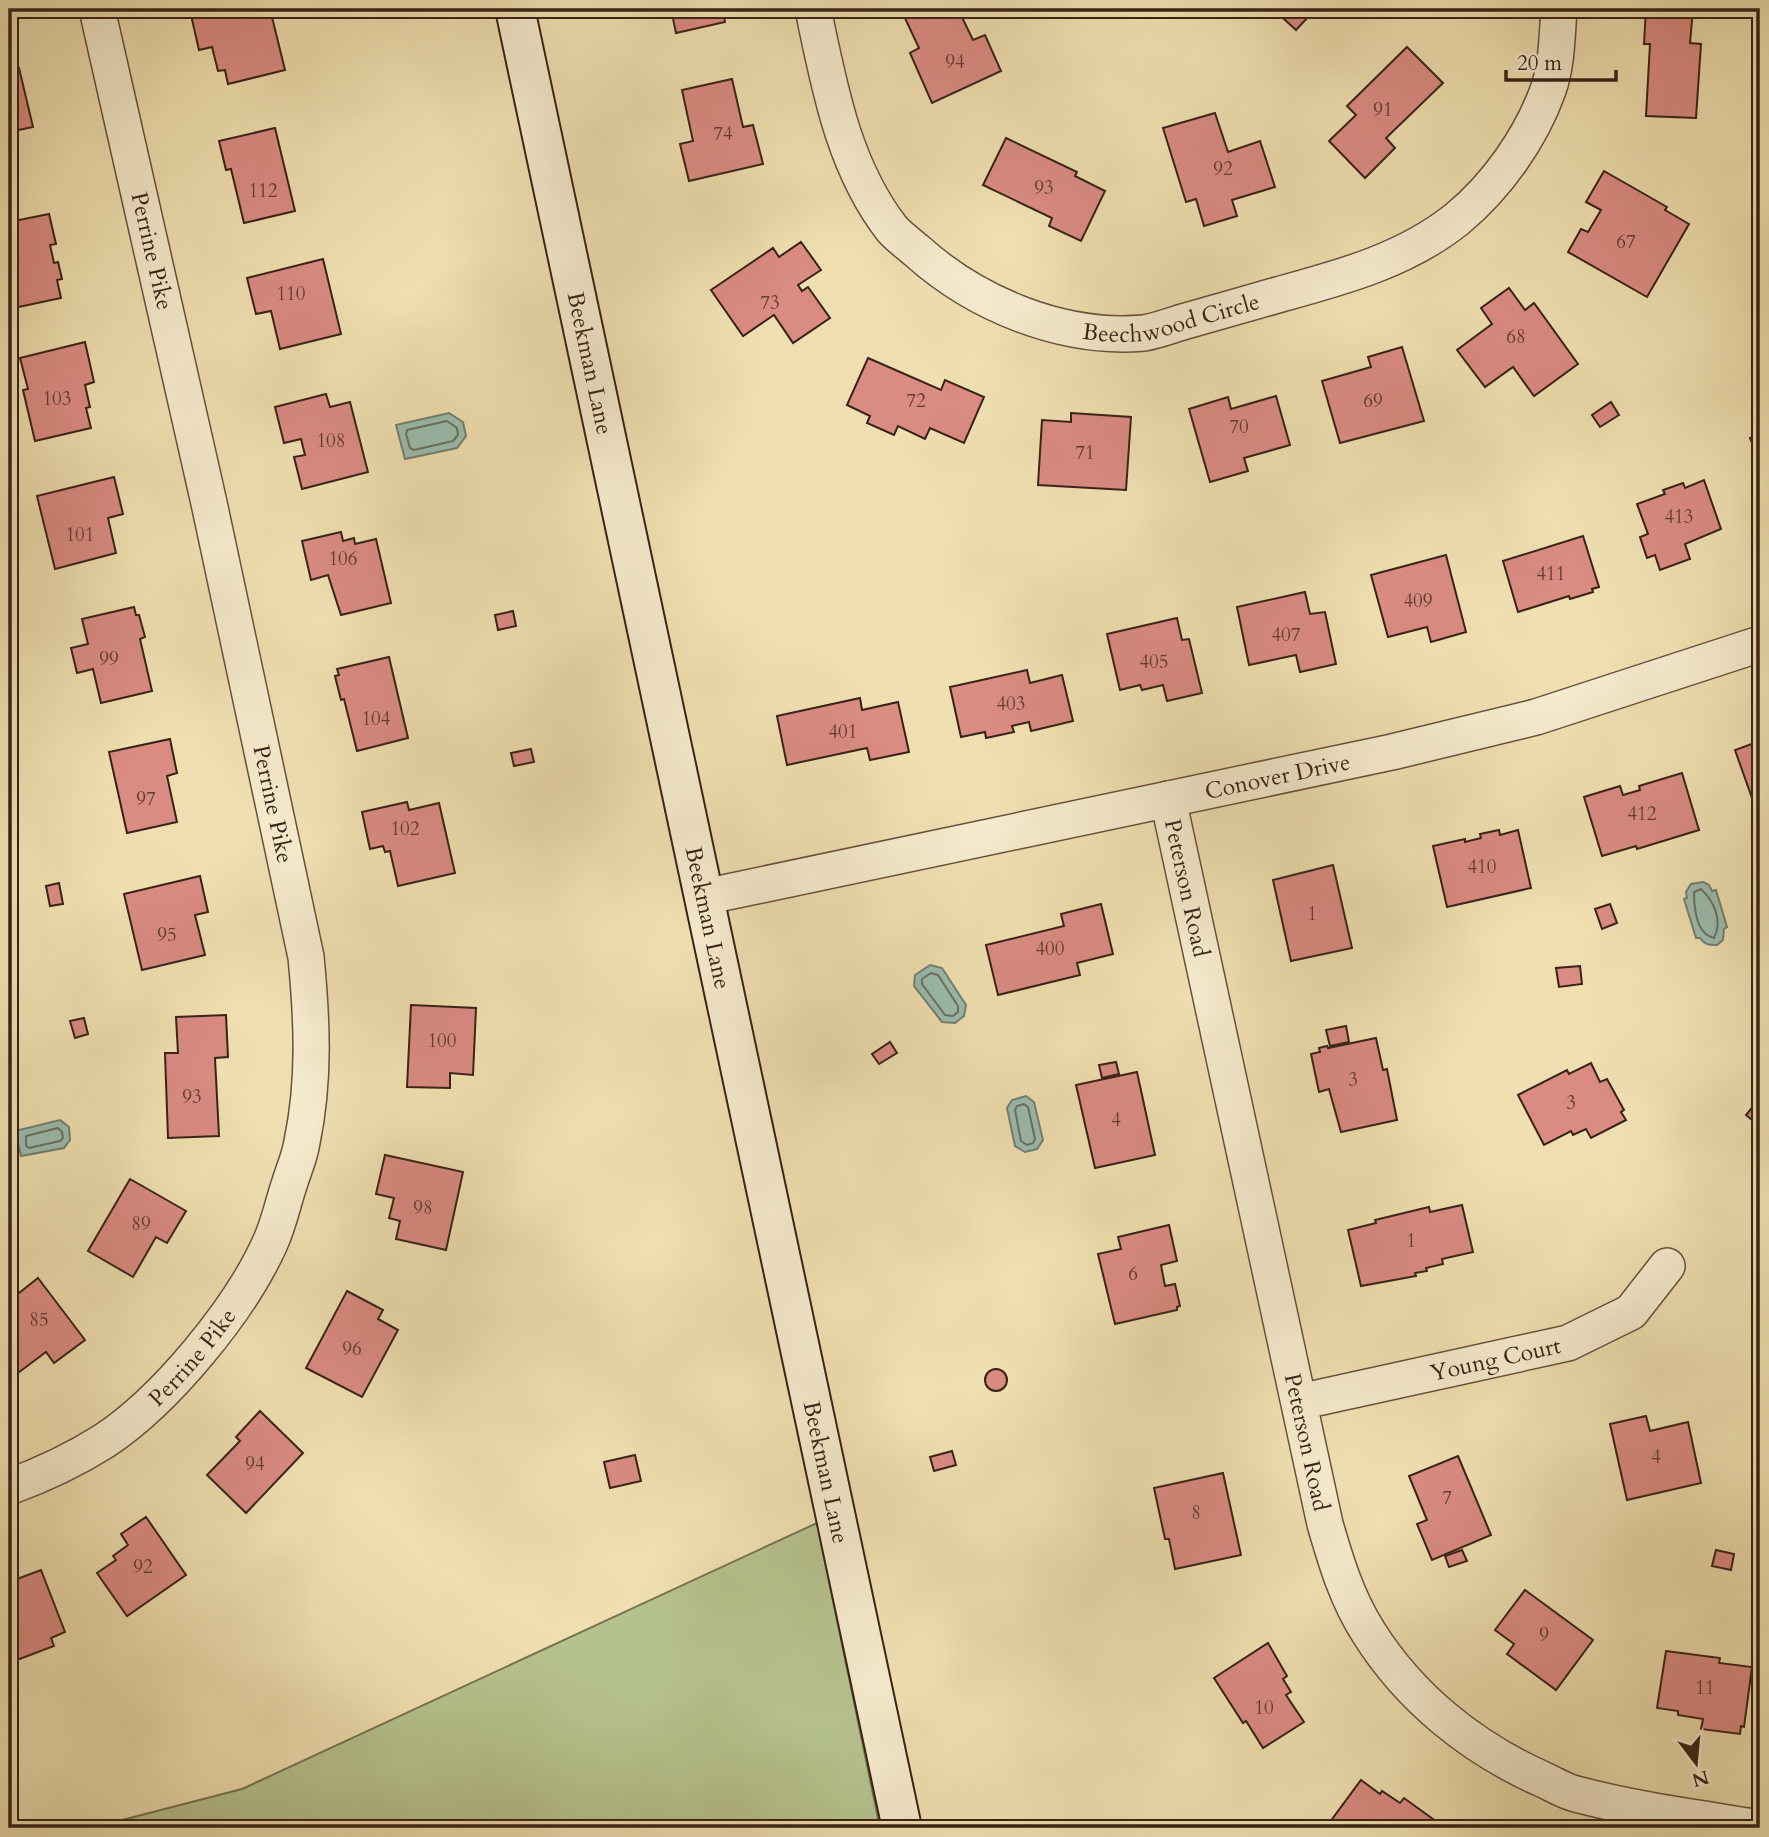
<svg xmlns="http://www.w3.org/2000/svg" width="1769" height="1837" font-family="Cardo,serif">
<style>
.green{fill:#b5c28e;stroke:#767252;stroke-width:2}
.water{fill:#9abcad;stroke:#737e71;stroke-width:2}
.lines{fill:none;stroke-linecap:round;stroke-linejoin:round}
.shore{stroke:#696f62;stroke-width:2}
.building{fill:#da8b82;stroke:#382217;stroke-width:2}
.street-casing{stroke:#66513d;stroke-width:38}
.secondary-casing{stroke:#382217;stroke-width:42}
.street{stroke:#f5eacc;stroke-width:35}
.secondary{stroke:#f5eacc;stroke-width:38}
.labels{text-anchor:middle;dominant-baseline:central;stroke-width:5;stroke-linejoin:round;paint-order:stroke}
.number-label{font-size:19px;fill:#603c32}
.street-label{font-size:23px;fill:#382217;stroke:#f5eacc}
</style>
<rect width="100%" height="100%" fill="#efdfb0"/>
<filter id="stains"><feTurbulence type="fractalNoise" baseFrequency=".00286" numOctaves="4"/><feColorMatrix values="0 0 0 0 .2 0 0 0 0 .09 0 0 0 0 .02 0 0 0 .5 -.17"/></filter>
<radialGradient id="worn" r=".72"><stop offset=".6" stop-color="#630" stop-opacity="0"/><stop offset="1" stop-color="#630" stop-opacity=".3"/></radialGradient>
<polygon class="green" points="817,1523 880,1828 91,1828 242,1789"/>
<g class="water">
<polygon points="449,413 463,422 466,436 457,448 405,459 396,425"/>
<path d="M 1703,882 L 1709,885 L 1712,891 L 1716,890 L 1727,927 L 1724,929 L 1723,940 L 1717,945 C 1709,945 1705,945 1700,938 L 1696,938 L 1684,899 L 1687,898 L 1686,892 L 1691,884 Z"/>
<polygon points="930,965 942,968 966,1005 964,1016 955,1023 942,1022 914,986 915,975"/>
<polygon points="1026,1096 1034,1102 1043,1140 1037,1149 1025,1152 1015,1146 1007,1108 1012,1100"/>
<polygon points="60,1120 69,1127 70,1140 64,1148 21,1156 15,1131"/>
</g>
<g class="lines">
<g class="shore">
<polygon points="447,421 457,428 458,435 453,441 414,450 410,448 406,434 407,430"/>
<path d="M 1701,889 C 1714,901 1723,921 1714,938 C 1696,934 1694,908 1694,892 Z"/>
<polygon points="931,973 938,975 958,1006 958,1012 953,1016 945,1015 922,984 922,979"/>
<polygon points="1024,1104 1028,1107 1035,1139 1033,1143 1027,1145 1021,1141 1015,1110 1017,1106"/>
<polygon points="58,1128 62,1132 63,1138 60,1141 29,1148 26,1146 26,1136"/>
</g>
</g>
<g class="building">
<polygon points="219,9 270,9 285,70 228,84 225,70 218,71 212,47 199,50 191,15"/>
<polygon points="671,9 723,9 725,22 676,33"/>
<polygon points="920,9 958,9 973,40 985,35 1001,71 932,103 910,53 919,48 904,16"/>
<polygon points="1295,9 1301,9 1309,16 1296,30 1284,19"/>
<polygon points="1646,9 1693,9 1690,43 1701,44 1696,118 1646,116 1650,44 1644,44"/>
<polygon points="1407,47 1443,83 1386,138 1395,148 1365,178 1329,141 1356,115 1347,106"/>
<polygon points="19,68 33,127 9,132 9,71"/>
<polygon points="732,79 743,127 753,125 763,164 689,181 680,144 693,141 682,90"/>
<polygon points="1215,113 1228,152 1260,141 1275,187 1232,200 1237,216 1204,226 1196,199 1186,202 1163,128"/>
<polygon points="275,128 295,211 244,223 231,169 226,170 219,141"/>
<polygon points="1006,138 1077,172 1075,176 1105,191 1081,241 1049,226 1052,218 983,185"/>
<polygon points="1604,171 1667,207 1665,210 1689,224 1647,297 1568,252 1581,229 1588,232 1601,210 1586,202"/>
<polygon points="49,214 56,244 50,245 54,263 58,262 62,279 57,280 61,298 9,309 9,222"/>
<polygon points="801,242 821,270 798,285 802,291 808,287 830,318 793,343 774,315 743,336 711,290 773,248 779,257"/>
<polygon points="323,259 341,334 280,349 271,311 256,314 247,278"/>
<polygon points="1509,288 1525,310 1534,303 1578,364 1534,396 1513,367 1485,387 1457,350 1492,324 1481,308"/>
<polygon points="85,342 94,382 85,385 90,407 86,408 91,428 35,441 23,390 28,389 20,358"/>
<polygon points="1402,347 1424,421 1340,443 1322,381 1371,367 1368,357"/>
<polygon points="868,358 941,390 945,380 984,397 964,443 930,428 925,439 898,426 894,435 867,423 870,416 847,405"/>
<polygon points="326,394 330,407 350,402 368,472 302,489 294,457 305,455 301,439 284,443 275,407"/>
<polygon points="1276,396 1290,445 1244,458 1248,471 1210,482 1189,409 1228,397 1231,409"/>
<polygon points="1611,402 1619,415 1600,427 1592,415"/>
<polygon points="1071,413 1131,417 1126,490 1038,485 1042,420 1071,422"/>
<polygon points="1760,435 1760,463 1750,438"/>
<polygon points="114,477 123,514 108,518 116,553 55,569 37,496"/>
<polygon points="1704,480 1721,529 1685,544 1690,559 1660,570 1655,555 1647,558 1640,537 1648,534 1637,504 1665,494 1663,490 1683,483 1685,488"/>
<polygon points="341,532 343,541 354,538 355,544 376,539 391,603 341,615 328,575 311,580 302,541"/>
<polygon points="1583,536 1599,587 1592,589 1593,592 1570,599 1569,596 1518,612 1503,561"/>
<polygon points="1446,555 1466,632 1431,642 1427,627 1388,637 1371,575"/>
<polygon points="1305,592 1310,614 1325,612 1336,664 1300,672 1296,655 1249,665 1237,607"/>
<polygon points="134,607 136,615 139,615 145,637 140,639 152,691 101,703 93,669 77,673 71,648 88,644 82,619"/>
<polygon points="513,611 516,626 498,630 495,615"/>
<polygon points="1177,618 1182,640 1189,639 1202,693 1167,701 1163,685 1142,690 1140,685 1120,690 1107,634"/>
<polygon points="389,657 408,738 357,751 344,699 341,700 335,676 339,675 337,669"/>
<polygon points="1027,670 1030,683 1062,675 1073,721 1031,731 1029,722 1012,726 1014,732 986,738 985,732 961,737 950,687"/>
<polygon points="860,698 862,710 898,702 909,752 870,760 867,748 787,765 777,716"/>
<polygon points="170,739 177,773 167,776 177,822 127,833 109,752"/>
<polygon points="1760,741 1760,795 1752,798 1735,750"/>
<polygon points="531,749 534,762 514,766 511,753"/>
<polygon points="1682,773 1699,830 1637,849 1636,846 1602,856 1584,797 1620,786 1623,795 1640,790 1639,786"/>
<polygon points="407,802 409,810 439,803 455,873 398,886 390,851 385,852 383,846 370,849 362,812"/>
<polygon points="1499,830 1500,835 1518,830 1531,888 1447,907 1433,846 1465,839 1465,842 1481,838 1480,834"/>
<polygon points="1333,865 1352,948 1291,961 1273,880"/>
<polygon points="200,876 208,912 195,915 205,955 142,970 124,894"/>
<polygon points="59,883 63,904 50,906 46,886"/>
<polygon points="1101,904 1113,954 1077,963 1080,975 998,995 986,945 1064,926 1061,914"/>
<polygon points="1610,904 1617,923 1602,929 1595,909"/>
<polygon points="1580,966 1582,984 1559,987 1556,968"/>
<polygon points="411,1005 476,1008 473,1075 450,1073 450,1088 407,1087"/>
<polygon points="226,1015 228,1057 215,1058 219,1136 168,1138 165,1053 178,1053 176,1017"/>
<polygon points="84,1018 88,1034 75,1038 70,1021"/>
<polygon points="1346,1026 1349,1042 1330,1046 1326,1030"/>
<polygon points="1376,1038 1383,1070 1387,1069 1397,1120 1341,1132 1329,1089 1319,1092 1311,1054 1320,1052 1319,1048 1327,1046 1328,1048"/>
<polygon points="890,1042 897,1053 879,1064 872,1054"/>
<polygon points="1116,1062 1119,1074 1102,1078 1099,1065"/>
<polygon points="1591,1063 1600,1082 1607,1079 1624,1110 1621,1112 1626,1120 1591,1138 1586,1129 1573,1135 1571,1131 1544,1145 1518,1095 1567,1070 1569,1074"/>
<polygon points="1137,1072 1155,1155 1095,1168 1076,1085"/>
<polygon points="1760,1098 1760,1127 1746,1115"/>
<polygon points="385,1155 463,1172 446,1250 396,1239 400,1221 389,1218 394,1198 376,1194"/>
<polygon points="130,1179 186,1211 167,1243 156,1237 133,1277 88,1251"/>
<polygon points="1462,1205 1473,1252 1442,1259 1443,1264 1426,1268 1427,1271 1415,1273 1416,1276 1361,1286 1348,1230 1376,1223 1375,1220 1429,1207 1430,1212"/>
<polygon points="1169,1225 1177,1261 1161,1265 1165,1286 1175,1284 1180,1306 1177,1307 1177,1310 1115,1324 1098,1254 1121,1249 1118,1237"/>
<polygon points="38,1278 85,1340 54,1363 46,1352 14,1376 9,1370 9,1301"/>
<polygon points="347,1291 383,1310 378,1319 398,1330 362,1397 306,1368"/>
<circle cx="996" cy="1380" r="11"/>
<polygon points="260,1411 303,1453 246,1513 207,1475 240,1441 236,1437"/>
<polygon points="1646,1416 1650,1431 1688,1422 1701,1483 1627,1500 1610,1424"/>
<polygon points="952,1451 956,1465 934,1471 930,1457"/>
<polygon points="635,1455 641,1481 610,1488 604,1462"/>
<polygon points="1458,1456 1491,1535 1432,1560 1417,1524 1427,1520 1409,1476"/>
<polygon points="1223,1473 1241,1555 1175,1569 1169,1539 1165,1539 1154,1488"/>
<polygon points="146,1517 186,1575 127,1616 97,1573 116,1560 113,1556 128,1545 121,1534"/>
<polygon points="1462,1550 1467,1561 1449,1567 1445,1556"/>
<polygon points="1716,1550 1734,1554 1731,1570 1712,1566"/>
<polygon points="41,1570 65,1632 51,1638 54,1646 9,1663 9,1600 11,1599 9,1582"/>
<polygon points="1525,1590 1593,1640 1556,1690 1507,1654 1514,1644 1495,1630"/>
<polygon points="1268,1643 1287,1676 1283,1679 1291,1692 1286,1695 1304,1722 1263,1748 1246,1721 1243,1723 1214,1678"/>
<polygon points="1666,1651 1720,1658 1719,1663 1752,1667 1744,1727 1741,1726 1740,1734 1701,1729 1703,1719 1678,1715 1678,1711 1657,1708"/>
<polygon points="1361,1780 1380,1794 1382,1791 1400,1803 1404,1798 1437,1822 1432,1828 1330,1828 1327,1826"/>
</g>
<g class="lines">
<defs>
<g id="street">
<path id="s1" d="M 813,9 C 829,85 843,166 892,229 C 899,237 909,244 917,251 C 976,304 1062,340 1144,333 C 1157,331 1172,325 1186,321 C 1218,312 1249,303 1281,294 C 1343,277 1406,260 1457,219 C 1496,187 1531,138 1548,90 C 1557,66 1557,35 1559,9"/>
<path id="s2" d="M 1168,799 L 1325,1524 C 1336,1562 1347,1599 1369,1633 C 1410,1698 1472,1748 1542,1779 C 1553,1784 1564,1791 1576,1794 C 1636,1810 1699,1818 1760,1828"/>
<path id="s3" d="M 704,897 L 1392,752 L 1536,717 L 1760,644"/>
<path id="s4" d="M 1299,1402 L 1568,1343 L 1631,1312 L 1667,1266"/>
<path id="s5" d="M 9,1487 C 42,1475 74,1460 104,1441 C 165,1401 240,1310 270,1243 C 279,1224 283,1202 290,1182 C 294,1169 300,1156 302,1142 C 315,1080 312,1019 306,957 L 209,503 L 97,9"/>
</g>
<g id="secondary">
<path id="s6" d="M 515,9 L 902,1828"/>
</g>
</defs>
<use href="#street" class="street-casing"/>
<use href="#secondary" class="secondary-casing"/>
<use href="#street" class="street"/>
<use href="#secondary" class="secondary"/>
</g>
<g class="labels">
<g class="number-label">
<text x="955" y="62">94</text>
<text x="1383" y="110">91</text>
<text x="723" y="134">74</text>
<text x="1223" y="169">92</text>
<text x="1044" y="188">93</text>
<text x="263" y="191">112</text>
<text x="1626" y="242">67</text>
<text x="291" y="294">110</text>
<text x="770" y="303">73</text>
<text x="1516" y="337">68</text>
<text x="57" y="399">103</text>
<text x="916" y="401">72</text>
<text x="1373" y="401">69</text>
<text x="1239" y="427">70</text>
<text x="331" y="441">108</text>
<text x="1085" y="453">71</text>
<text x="1679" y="517">413</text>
<text x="80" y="535">101</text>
<text x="343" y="559">106</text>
<text x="1551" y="574">411</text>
<text x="1418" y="601">409</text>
<text x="1286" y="635">407</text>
<text x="109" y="659">99</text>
<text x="1154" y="662">405</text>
<text x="1011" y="704">403</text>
<text x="376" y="719">104</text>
<text x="843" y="732">401</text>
<text x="146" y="799">97</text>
<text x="1642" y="814">412</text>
<text x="405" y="829">102</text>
<text x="1482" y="867">410</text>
<text x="1312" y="914">1</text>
<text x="167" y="935">95</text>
<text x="1050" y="949">400</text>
<text x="442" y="1041">100</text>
<text x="1353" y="1080">3</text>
<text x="192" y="1097">93</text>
<text x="1571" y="1103">3</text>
<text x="1116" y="1120">4</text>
<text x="423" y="1208">98</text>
<text x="141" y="1224">89</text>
<text x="1411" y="1241">1</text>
<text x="1133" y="1274">6</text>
<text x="39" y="1320">85</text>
<text x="352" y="1349">96</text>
<text x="1656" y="1457">4</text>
<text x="255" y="1464">94</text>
<text x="1447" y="1498">7</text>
<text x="1196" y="1513">8</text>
<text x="143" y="1567">92</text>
<text x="1544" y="1635">9</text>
<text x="1705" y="1688">11</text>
<text x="1264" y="1708">10</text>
</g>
<g class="street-label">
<text transform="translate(152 251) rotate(77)">Perrine Pike</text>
<text stroke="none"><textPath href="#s1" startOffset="546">Beechwood Circle</textPath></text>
<text stroke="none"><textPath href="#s6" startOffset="362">Beekman Lane</textPath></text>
<text stroke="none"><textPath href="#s3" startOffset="586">Conover Drive</textPath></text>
<text transform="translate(273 804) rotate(78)">Perrine Pike</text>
<text stroke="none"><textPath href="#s2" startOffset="91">Peterson Road</textPath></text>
<text stroke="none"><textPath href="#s6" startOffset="929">Beekman Lane</textPath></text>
<text stroke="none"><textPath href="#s5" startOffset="228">Perrine Pike</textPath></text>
<text stroke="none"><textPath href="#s4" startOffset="201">Young Court</textPath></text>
<text stroke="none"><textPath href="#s2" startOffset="658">Peterson Road</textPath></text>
<text stroke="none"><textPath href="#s6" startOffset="1496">Beekman Lane</textPath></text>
</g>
</g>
<rect width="1769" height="1837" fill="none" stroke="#efdfb0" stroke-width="35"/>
<rect x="10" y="10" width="1748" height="1816" fill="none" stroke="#382217" stroke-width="3.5"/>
<rect x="18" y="18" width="1734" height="1802" fill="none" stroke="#382217" stroke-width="2"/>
<g transform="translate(1696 1763) rotate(164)" stroke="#f5eacc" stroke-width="5" paint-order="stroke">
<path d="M0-5L12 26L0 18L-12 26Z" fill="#382217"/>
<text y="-10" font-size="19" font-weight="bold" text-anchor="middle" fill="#382217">N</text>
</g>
<path d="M1506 70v10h110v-10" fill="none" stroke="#382217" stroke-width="3.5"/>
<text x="1517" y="70" font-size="21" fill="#382217" stroke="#f5eacc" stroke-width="5" paint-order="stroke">20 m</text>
<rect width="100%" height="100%" filter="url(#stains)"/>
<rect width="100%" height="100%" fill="url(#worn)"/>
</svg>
